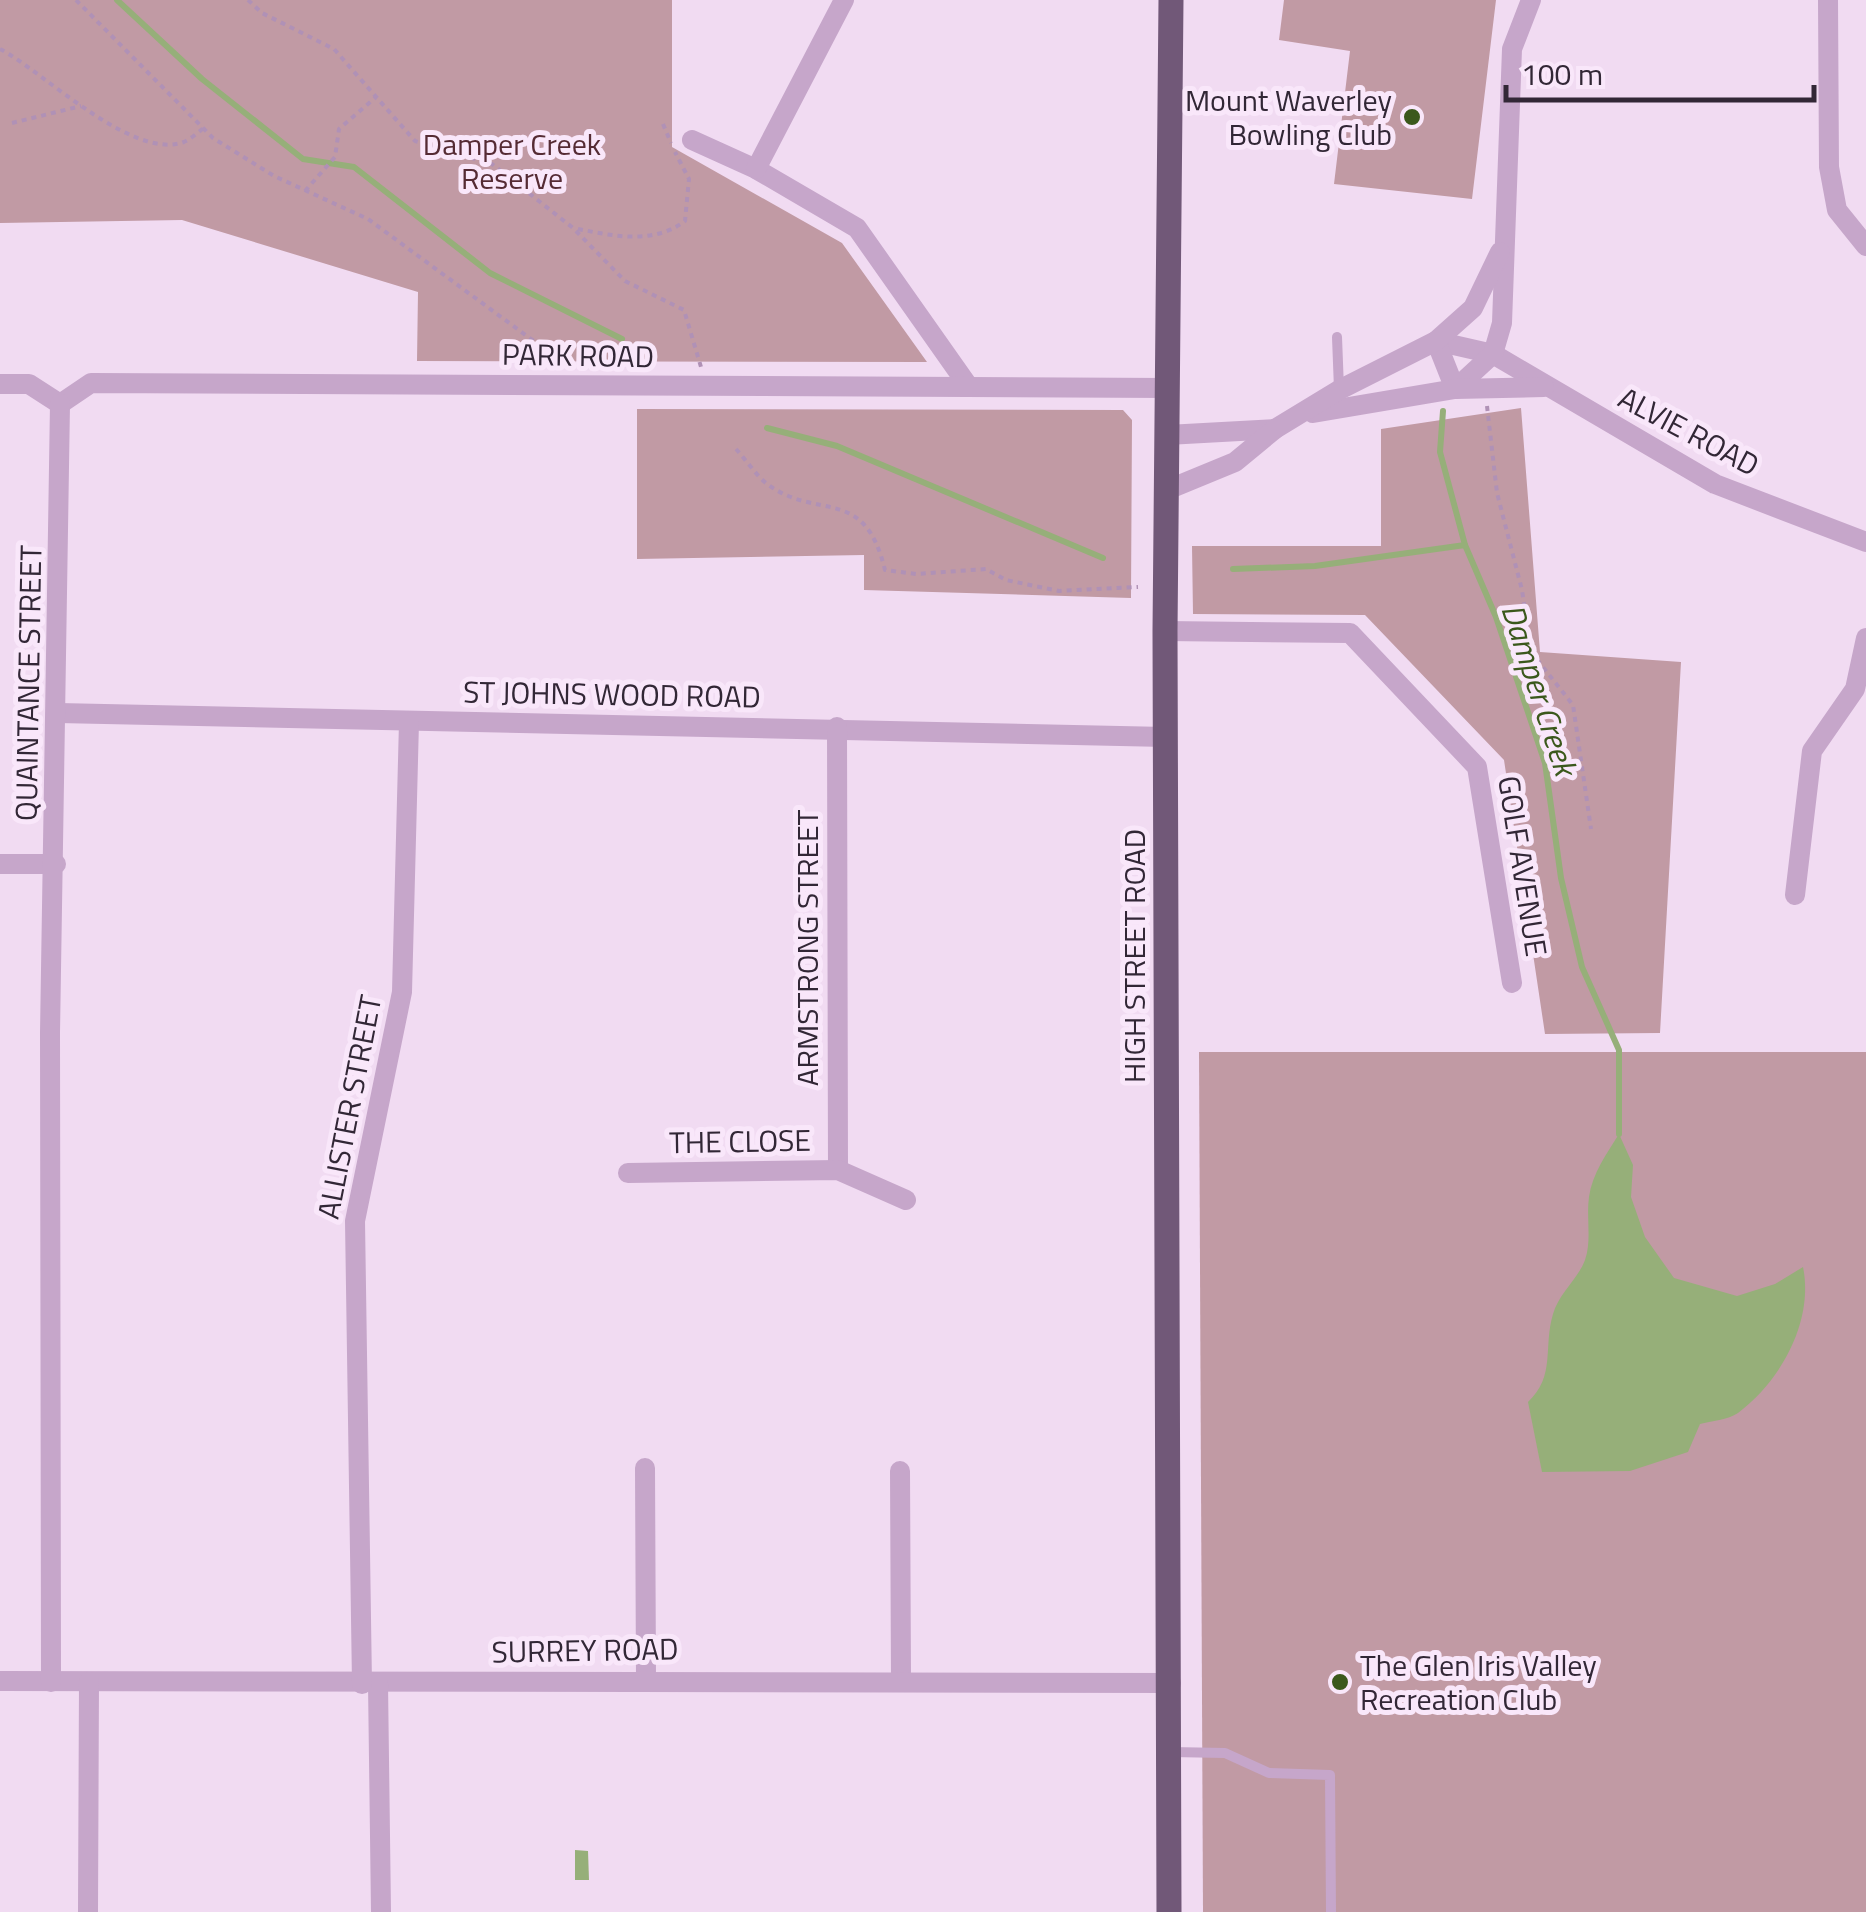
<svg xmlns="http://www.w3.org/2000/svg" width="1866" height="1912" font-family="'Titillium Web',sans-serif">
<style>
.green{fill:#c19aa4}
.water{fill:#96af79}
.lines{fill:none;stroke-linecap:round;stroke-linejoin:round}
.stream{stroke:#96af79;stroke-width:6}
.path{stroke:#b091b6;stroke-width:4;stroke-dasharray:5 5;stroke-linecap:butt}
.service{stroke:#c6a6ca;stroke-width:10}
.minor{stroke:#c6a6ca;stroke-width:20}
.primary{stroke:#715878;stroke-width:25}
.poi-dot{fill:#3b581c;stroke:#f9e7fa;stroke-width:4}
.labels{text-anchor:middle;dominant-baseline:central;stroke-width:10;stroke-linejoin:round;paint-order:stroke}
.poi-label{font-size:30px;fill:#322736;stroke:#f9e7fa;text-anchor:end}
.park-label{font-size:30px;fill:#552b34;stroke:#f9e7fa}
.street-label{font-size:30px;fill:#322736;stroke:#f9e7fa}
.water-label{font-size:32px;font-style:italic;fill:#3b581c;stroke:#f9e7fa}
</style>
<rect width="100%" height="100%" fill="#f1dbf2"/>
<g class="green">
<polygon points="0,0 672,0 672,147 842,243 927,362 417,361 418,292 182,220 0,223"/>
<polygon points="1284,0 1496,0 1472,199 1334,184 1350,51 1279,40"/>
<polygon points="1521,408 1540,652 1681,662 1660,1033 1545,1034 1504,760 1365,615 1193,614 1192,546 1381,546 1381,429"/>
<polygon points="637,409 1123,410 1132,420 1131,598 864,590 864,555 637,559"/>
<polygon points="1199,1052 1866,1052 1866,1912 1203,1912"/>
</g>
<g class="water">
<path d="M 1619,1134 L 1633,1165 L 1631,1197 L 1645,1237 L 1674,1278 L 1737,1296 L 1775,1284 L 1803,1267 C 1814,1321 1781,1381 1738,1413 C 1728,1420 1711,1421 1700,1424 L 1688,1452 L 1630,1471 L 1542,1472 L 1528,1402 C 1556,1376 1543,1347 1553,1314 C 1559,1293 1578,1279 1585,1260 C 1592,1240 1586,1218 1589,1197 C 1592,1174 1607,1153 1619,1134 Z"/>
<polygon points="575,1850 588,1851 589,1880 575,1880"/>
</g>
<g class="lines">
<g class="stream">
<polyline points="117,0 202,79 303,159 354,167 490,273 622,339"/>
<polyline points="1443,411 1440,452 1465,545"/>
<polyline points="767,428 837,446 1103,558"/>
<polyline points="1233,569 1315,566 1465,545 1496,617 1545,763 1561,878 1582,967 1619,1050 1619,1134"/>
</g>
<g class="path">
<polyline points="76,0 213,138 274,176 368,219 569,367"/>
<polyline points="248,0 262,13 334,49 415,141 492,164 573,228 625,281 684,310 701,367"/>
<path d="M 0,49 C 44,72 132,161 184,142 C 191,139 198,132 204,128"/>
<polyline points="12,123 81,106"/>
<polyline points="663,124 671,143"/>
<polyline points="305,191 335,157 339,129 376,97"/>
<path d="M 578,229 C 614,236 653,245 685,221 L 689,179 L 675,152"/>
<polyline points="1487,406 1497,493 1522,590 1531,652 1573,705 1591,829"/>
<path d="M 736,449 C 746,460 756,475 767,484 C 819,522 864,484 885,570 L 916,574 L 986,569 L 1006,580 L 1059,591 L 1138,587"/>
</g>
<g class="service">
<polyline points="1337,337 1339,389"/>
<polyline points="1171,1752 1225,1753 1269,1773 1330,1775 1331,1912"/>
</g>
<g class="minor">
<polyline points="1828,0 1829,167 1837,210 1866,246"/>
<polyline points="692,140 756,169 857,228 969,387"/>
<polyline points="756,169 844,0"/>
<polyline points="1436,341 1493,354 1715,484 1866,542"/>
<polyline points="1436,341 1455,389 1493,354 1502,323 1512,49 1531,0"/>
<polyline points="0,384 29,384 60,404 91,383 1168,388"/>
<polyline points="1313,413 1455,389 1544,387"/>
<polyline points="1167,435 1275,429"/>
<polyline points="1167,490 1235,462 1275,429 1339,390 1436,341 1473,308 1500,252"/>
<polyline points="1165,631 1350,633 1477,767 1512,983"/>
<polyline points="58,713 1166,737"/>
<polyline points="837,727 838,1170"/>
<polyline points="0,864 56,864"/>
<polyline points="1795,895 1812,751 1855,689 1866,638"/>
<polyline points="628,1173 838,1170 906,1200"/>
<polyline points="645,1468 646,1679"/>
<polyline points="900,1471 901,1679"/>
<polyline points="0,1681 1171,1683"/>
<polyline points="51,1682 50,1033 60,404"/>
<polyline points="378,1683 381,1912"/>
<polyline points="362,1684 355,1221 402,992 409,722"/>
<polyline points="88,1912 89,1682"/>
</g>
<polyline class="primary" points="1169,1912 1165,631 1171,0"/>
</g>
<g class="poi-dot">
<circle cx="1412" cy="117" r="10"/>
<circle cx="1340" cy="1682" r="10"/>
</g>
<g class="labels">
<g class="poi-label">
<text x="1392" y="100">Mount Waverley<tspan x="1392" dy="34">Bowling Club</tspan></text>
<text x="1360" y="1665" text-anchor="start">The Glen Iris Valley<tspan x="1360" dy="34">Recreation Club</tspan></text>
</g>
<g class="park-label">
<text x="512" y="144">Damper Creek<tspan x="512" dy="34">Reserve</tspan></text>
</g>
<g class="street-label">
<text transform="translate(578 355) rotate(1)">PARK ROAD</text>
<text transform="translate(1689 431) rotate(28)">ALVIE ROAD</text>
<text transform="translate(28 683) rotate(-89)">QUAINTANCE STREET</text>
<text transform="translate(612 694) rotate(1)">ST JOHNS WOOD ROAD</text>
<text transform="translate(1523 866) rotate(81)">GOLF AVENUE</text>
<text transform="translate(807 948) rotate(-90)">ARMSTRONG STREET</text>
<text transform="translate(1134 956) rotate(-90)">HIGH STREET ROAD</text>
<text transform="translate(349 1107) rotate(-79)">ALLISTER STREET</text>
<text transform="translate(740 1141) rotate(-1)">THE CLOSE</text>
<text transform="translate(585 1650) rotate(-1)">SURREY ROAD</text>
</g>
<g class="water-label">
<text transform="translate(1540 689) rotate(72)">Damper Creek</text>
</g>
</g>
<path d="M1506 85v15h308v-15" fill="none" stroke="#322736" stroke-width="5"/>
<text x="1521" y="85" font-size="30" fill="#322736" stroke="#f9e7fa" stroke-width="8" paint-order="stroke">100 m</text>
</svg>
